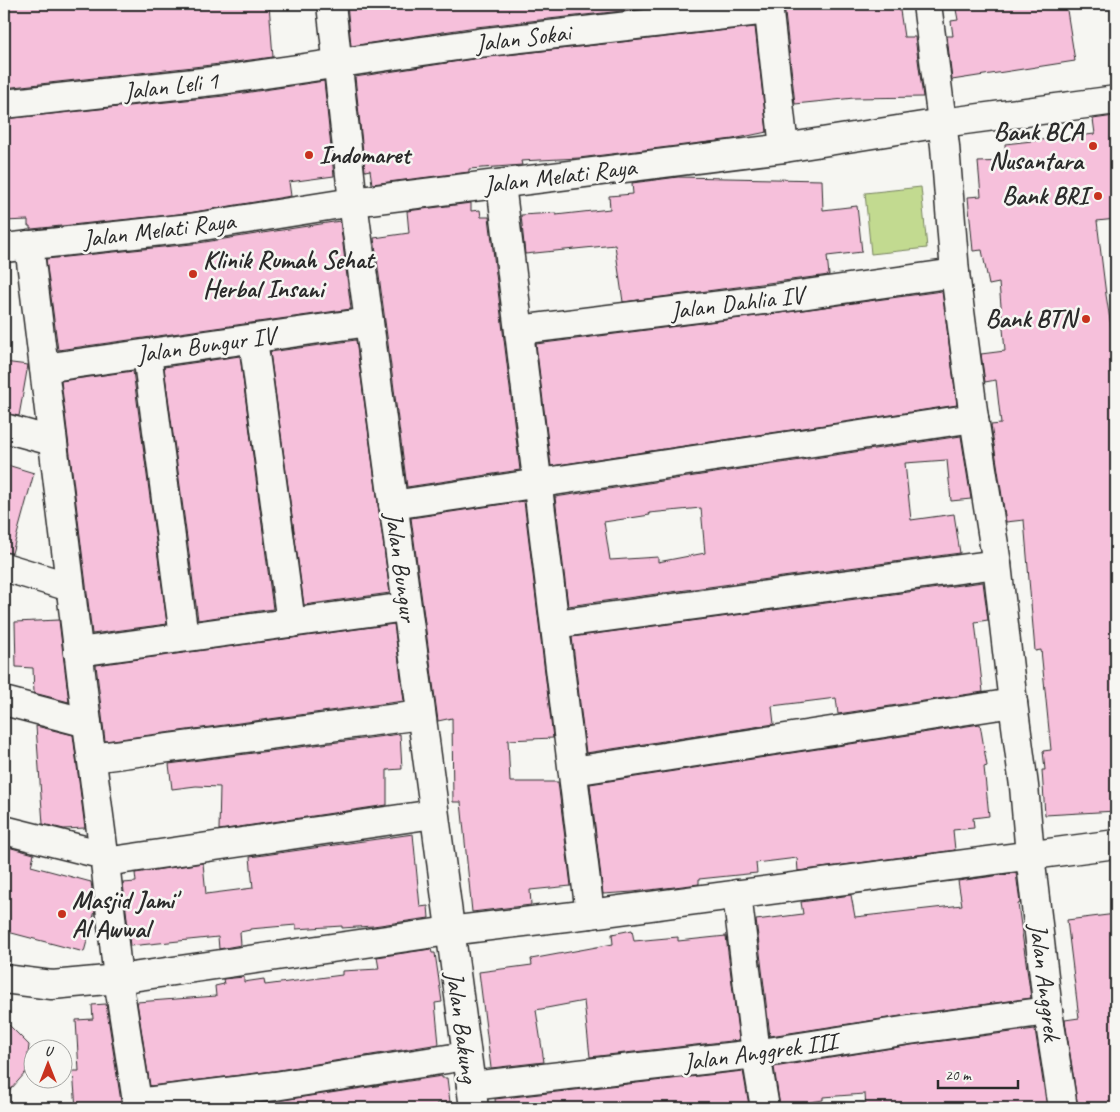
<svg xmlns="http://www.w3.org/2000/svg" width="1120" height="1112" font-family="Caveat,sans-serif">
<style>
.green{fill:#c2da90;stroke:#76825e}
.building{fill:#f6c0db;stroke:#2b2b2b;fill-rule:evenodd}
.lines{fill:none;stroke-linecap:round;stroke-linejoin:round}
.street-casing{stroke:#2b2b2b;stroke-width:31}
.secondary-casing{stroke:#2b2b2b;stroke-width:31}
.street{stroke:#f6f6f2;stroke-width:28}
.secondary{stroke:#f6f6f2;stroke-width:28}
.poi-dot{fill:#c8321e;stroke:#f6f6f2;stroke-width:2}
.labels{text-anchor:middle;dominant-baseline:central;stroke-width:5;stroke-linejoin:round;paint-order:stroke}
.street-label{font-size:25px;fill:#2b2b2b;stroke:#f6f6f2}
.poi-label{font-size:25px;font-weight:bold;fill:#2b2b2b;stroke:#f6f6f2;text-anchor:end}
</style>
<rect width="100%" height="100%" fill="#f6f6f2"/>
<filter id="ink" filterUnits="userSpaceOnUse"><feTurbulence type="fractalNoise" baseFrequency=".02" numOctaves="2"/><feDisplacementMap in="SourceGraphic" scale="10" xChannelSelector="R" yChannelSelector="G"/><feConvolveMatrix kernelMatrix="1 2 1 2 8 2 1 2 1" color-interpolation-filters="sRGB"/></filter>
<g filter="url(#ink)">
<polygon class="green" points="921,187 927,248 871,254 865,193"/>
<g class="building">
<polygon points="4,4 269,4 273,57 220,64 4,88 4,43 6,43"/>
<polygon points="347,4 685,4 476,27 351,46"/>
<polygon points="784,4 800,4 800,7 837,4 899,4 904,37 915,37 923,97 854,98 795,104"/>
<polygon points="955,4 1066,4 1075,61 952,80 947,36 953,36 951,21 958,20"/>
<polygon points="755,27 767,132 733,139 579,158 521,161 522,165 469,169 469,172 372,184 370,170 365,171 355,77 480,58"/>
<polygon points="324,81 334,176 289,182 291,196 188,213 32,229 30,229 30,226 28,226 28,220 4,221 4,119 224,96"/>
<polygon points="1114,116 1116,132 1116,219 1097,221 1106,295 1116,357 1116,811 1045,815 1042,770 1045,770 1043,751 1051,750 1041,650 1035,651 1024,520 1006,522 991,425 1001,424 996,380 985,382 981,354 1005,351 999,283 989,285 982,250 973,251 968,197 981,196 978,162 1006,161 1005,144 1095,134 1093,119"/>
<polygon points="678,177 822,180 823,210 857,206 862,252 827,256 829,275 623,302 615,245 525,254 521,215 556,213 556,215 610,209 609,196 633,194 632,183"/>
<polygon points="471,203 471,211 480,210 481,217 489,217 520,470 407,487 374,238 409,233 407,211"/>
<polygon points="340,221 351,309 58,350 46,259 192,244"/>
<polygon points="942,291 957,405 551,466 536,344 781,313"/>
<polygon points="356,340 390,593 304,605 270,352"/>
<polygon points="240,356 273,609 198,620 164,367"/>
<polygon points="4,362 28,365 19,416 4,413"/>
<polygon points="133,371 167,624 92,634 61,381"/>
<path d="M 961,436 L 971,499 L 951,501 L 947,460 L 905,463 L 911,520 L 954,514 L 960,553 L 568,606 L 555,497 ZM 701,508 L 705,553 L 658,562 L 658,557 L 610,560 L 604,522 L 650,515 L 649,513 Z"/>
<polygon points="4,464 34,473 12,553 4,552"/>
<polygon points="524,501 553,738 508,740 510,782 558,782 571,886 530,890 531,905 472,912 461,802 453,802 452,718 438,721 411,518"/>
<polygon points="983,582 988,620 975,622 983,692 838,714 836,698 772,706 774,724 586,753 572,637"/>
<polygon points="59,620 63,654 69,702 34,693 33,668 16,667 15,622"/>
<polygon points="394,624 404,701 105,741 96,665"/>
<polygon points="980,724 987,766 984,767 989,816 973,818 974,828 953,830 955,850 798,871 797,858 756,863 757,873 699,879 699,884 633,892 603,894 590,784"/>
<polygon points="36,726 73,735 85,828 64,829 43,824"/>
<polygon points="400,734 402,769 387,770 387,805 219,830 220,787 196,786 172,789 169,764"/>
<polygon points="413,834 420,907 428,906 429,918 373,926 342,928 342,926 296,929 296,925 250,929 250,930 240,932 241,945 219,949 218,937 130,946 123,883 136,882 135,873 203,863 206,894 253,888 250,857"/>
<polygon points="4,846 34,854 31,866 91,882 95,911 84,952 4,931"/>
<polygon points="1016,873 1020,903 1018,904 1031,998 907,1015 770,1036 756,920 803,914 801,902 851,895 855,917 962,905 958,881"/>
<polygon points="1116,914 1116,1108 1078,1108 1065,1020 1079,1018 1067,920"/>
<polygon points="632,930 634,941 678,937 678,941 726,936 739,1040 590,1057 584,1001 536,1010 544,1062 491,1068 479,972 532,965 531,959 613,944 612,934"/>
<polygon points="431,949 432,953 435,953 442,1002 435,1003 439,1044 273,1071 150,1086 137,1002 216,996 215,986 224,984 223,979 244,977 244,982 264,979 265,985 342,975 342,971 379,969 377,957"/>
<polygon points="106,1004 122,1108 76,1108 73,1071 79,1071 76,1020 93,1019 92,1005"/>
<polygon points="4,1020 29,1045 26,1072 4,1097"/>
<polygon points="1035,1029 1047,1108 866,1108 865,1094 823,1097 823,1100 780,1107 774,1067 911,1045"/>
<polygon points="743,1071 749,1105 722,1108 496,1108 495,1099"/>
<polygon points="442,1076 442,1078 447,1078 450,1102 437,1103 438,1108 222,1108 277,1101"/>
</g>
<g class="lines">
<defs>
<g id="street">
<polyline points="331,4 353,202 474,1108"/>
<polyline points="768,4 784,148"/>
<polyline points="927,4 945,146 955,273 974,418 997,564 1013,703 1024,786 1030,855 1048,1011 1063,1108"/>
<polyline points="4,104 222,80 478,43 769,10"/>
<polyline points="501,184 590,914"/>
<polyline points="29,245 87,723 105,862 118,979 138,1108"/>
<polyline points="519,330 779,298 955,273"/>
<polyline points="253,339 291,623"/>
<polyline points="147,354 184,637"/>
<polyline points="44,368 369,322"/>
<polyline points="4,428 52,441"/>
<polyline points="393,505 974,418"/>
<polyline points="4,567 70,587"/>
<polyline points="555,624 997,564"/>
<polyline points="78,652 406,607"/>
<polyline points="4,701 87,723"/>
<polyline points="92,758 421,715"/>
<polyline points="573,771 1013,703"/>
<polyline points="4,830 104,855"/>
<polyline points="105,862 434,814"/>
<polyline points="737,894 756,1054 765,1108"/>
<polyline points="4,979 52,985 118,979 449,931 590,914 1116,844"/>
<polyline points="471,1086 756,1054 909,1030 1048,1011"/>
<polyline points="137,1103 275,1086 466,1056"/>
</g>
<polyline id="secondary" points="4,248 190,228 353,202 784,148 942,123 1116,100"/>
</defs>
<use href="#street" class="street-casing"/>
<use href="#secondary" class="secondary-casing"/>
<use href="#street" class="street"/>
<use href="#secondary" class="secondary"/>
</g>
</g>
<g class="poi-dot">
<circle cx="1093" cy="146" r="5"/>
<circle cx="309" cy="155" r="5"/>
<circle cx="1098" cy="196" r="5"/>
<circle cx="193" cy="274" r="5"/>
<circle cx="1086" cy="319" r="5"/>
<circle cx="62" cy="914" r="5"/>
</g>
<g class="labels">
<g class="street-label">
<text transform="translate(523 38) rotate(-7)">Jalan Sokai</text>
<text transform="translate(171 86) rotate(-7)">Jalan Leli 1</text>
<text transform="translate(560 176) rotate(-7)">Jalan Melati Raya</text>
<text transform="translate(159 230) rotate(-7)">Jalan Melati Raya</text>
<text transform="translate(737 303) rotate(-7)">Jalan Dahlia IV</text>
<text transform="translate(206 345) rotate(-8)">Jalan Bungur IV</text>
<text transform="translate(401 567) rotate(82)">Jalan Bungur</text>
<text transform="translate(1045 982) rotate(83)">Jalan Anggrek</text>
<text transform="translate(462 1027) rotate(82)">Jalan Bakung</text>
<text transform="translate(760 1052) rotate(-8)">Jalan Anggrek III</text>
</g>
<g class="poi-label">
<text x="1083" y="132">Bank BCA<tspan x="1083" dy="29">Nusantara</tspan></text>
<text x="319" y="155" text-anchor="start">Indomaret</text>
<text x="1088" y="196">Bank BRI</text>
<text x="203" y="260" text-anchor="start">Klinik Rumah Sehat<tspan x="203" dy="29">Herbal Insani</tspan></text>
<text x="1076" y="319">Bank BTN</text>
<text x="72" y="900" text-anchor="start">Masjid Jami'<tspan x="72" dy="29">Al Awwal</tspan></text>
</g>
</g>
<rect width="1120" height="1112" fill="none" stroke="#f6f6f2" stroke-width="20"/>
<rect x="10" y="10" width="1100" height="1092" fill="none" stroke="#2b2b2b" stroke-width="2" filter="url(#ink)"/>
<g transform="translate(48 1064)"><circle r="24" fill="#f6f6f2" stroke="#a5a5a2"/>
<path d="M0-4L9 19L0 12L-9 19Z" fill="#c8321e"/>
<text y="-8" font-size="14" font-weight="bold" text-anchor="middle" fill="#2b2b2b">U</text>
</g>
<path d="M938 1080v8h80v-8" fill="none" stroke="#2b2b2b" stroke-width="2.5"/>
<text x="945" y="1080" font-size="15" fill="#2b2b2b" stroke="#f6f6f2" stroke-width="4" paint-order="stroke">20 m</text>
</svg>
